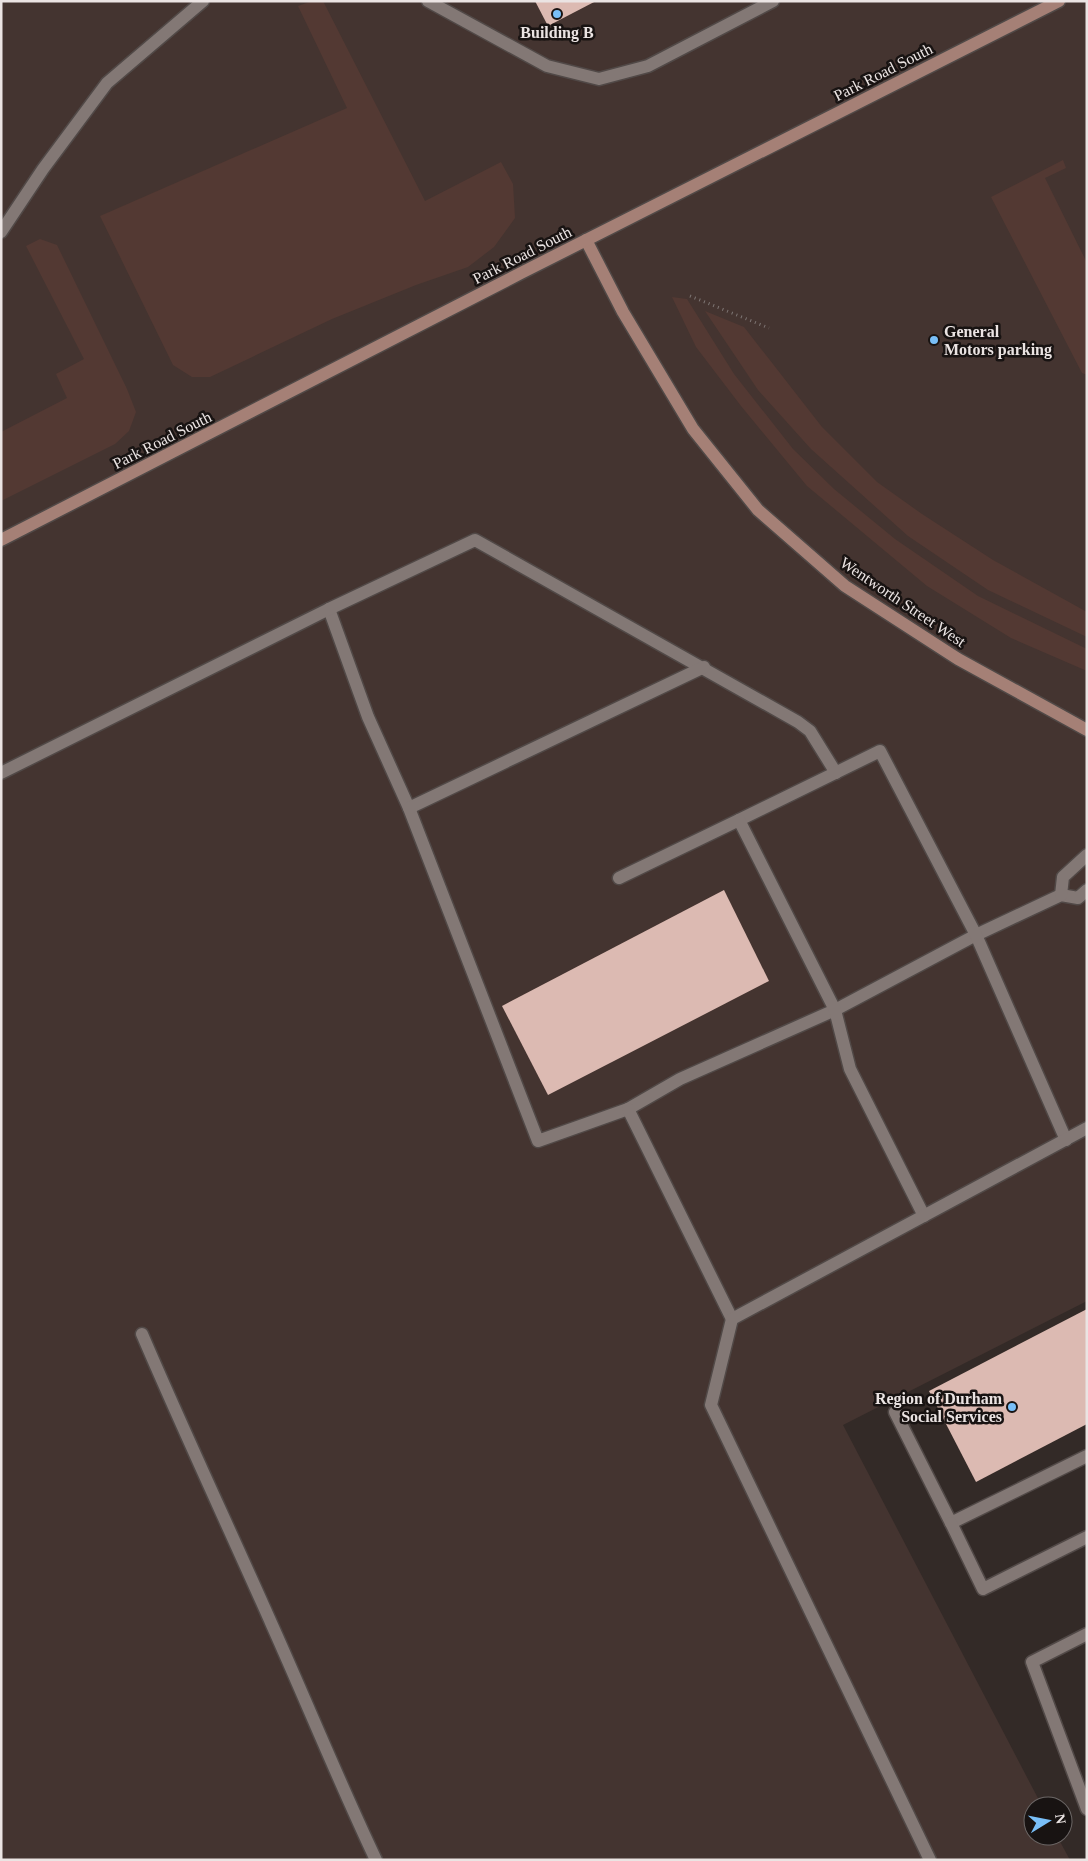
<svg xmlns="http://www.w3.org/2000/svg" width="1088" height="1861" font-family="'Times New Roman',serif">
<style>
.built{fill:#443430}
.green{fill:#533933}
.building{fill:#dcbab2}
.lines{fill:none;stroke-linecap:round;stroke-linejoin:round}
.lane-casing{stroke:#514947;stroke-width:15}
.secondary-casing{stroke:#514947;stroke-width:15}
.path{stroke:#7e7674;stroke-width:3;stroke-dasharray:1 4;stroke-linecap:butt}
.lane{stroke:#837875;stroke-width:12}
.secondary{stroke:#a58076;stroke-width:12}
.poi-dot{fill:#79bff8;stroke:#181312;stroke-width:2}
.labels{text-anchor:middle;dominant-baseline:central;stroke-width:5;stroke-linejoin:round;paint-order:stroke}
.poi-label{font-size:16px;font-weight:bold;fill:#ebe4e3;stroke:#181312}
.street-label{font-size:16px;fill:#ebe4e3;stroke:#181312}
</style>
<rect width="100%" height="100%" fill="#332a27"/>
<polygon class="built" points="1,1 1087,1 1087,1301 843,1425 1042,1806 1033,1806 1033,1836 1057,1836 1070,1860 1,1860"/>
<g class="green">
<polygon points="312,1 323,1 425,201 501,162 513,184 515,218 494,247 468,267 416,285 332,319 210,377 192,377 173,365 100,216 347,108 298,6"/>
<polygon points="1063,160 1066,168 1045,178 1087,263 1087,375 1082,373 991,197"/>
<polygon points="40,239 57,245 127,389 136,412 129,431 115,444 1,501 1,432 67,398 56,374 84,359 26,246"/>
<polygon points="672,297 687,299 734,374 793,449 834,489 895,539 978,596 1087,649 1087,671 1011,638 927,586 807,486 741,406 696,347"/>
<polygon points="705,311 744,327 822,427 877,482 922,514 993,560 1087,612 1087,637 988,590 908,536 811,449 758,390"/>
</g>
<g class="building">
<polygon points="535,1 596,1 548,26"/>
<polygon points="724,890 769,981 548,1095 502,1006"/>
<polygon points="1087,1309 1087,1424 976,1482 929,1391"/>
</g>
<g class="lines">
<defs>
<g id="lane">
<polyline points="428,1 547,66 599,79 648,66 773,1"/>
<polyline points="1,232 43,169 107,83 203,1"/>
<polyline points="329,609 368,717 409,808 538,1141 628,1109 680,1079 835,1010 976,935 1061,895 1078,898 1087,890"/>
<polyline points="1,773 329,609 475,540 798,722 810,731 836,773"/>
<polyline points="409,808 704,667"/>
<polyline points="739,820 880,751 976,935 1066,1140"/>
<polyline points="619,878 739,820 835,1010 850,1069 924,1216"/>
<polyline points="1061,895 1063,877 1087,855"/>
<polyline points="628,1109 732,1319"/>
<path d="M 142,1334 C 184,1432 229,1528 272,1625 C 307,1703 339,1782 376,1860"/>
<polyline points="895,1412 951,1523 1087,1456"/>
<polyline points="951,1523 983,1589 1087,1537"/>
<polyline points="1087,1634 1032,1662 1087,1809"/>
<polyline points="930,1860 711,1405 732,1319 1087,1128"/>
</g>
<g id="secondary">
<polyline points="586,240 623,312 693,429 758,510 845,586 958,659 1087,730"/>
<polyline points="1,540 521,273 1059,1"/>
</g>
</defs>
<use href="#lane" class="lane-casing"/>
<use href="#secondary" class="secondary-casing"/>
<polyline class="path" points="690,296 769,328"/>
<use href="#lane" class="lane"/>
<use href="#secondary" class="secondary"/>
</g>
<g class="poi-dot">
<circle cx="557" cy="14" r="5"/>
<circle cx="934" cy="340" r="5"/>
<circle cx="1012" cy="1407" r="5"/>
</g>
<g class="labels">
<g class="poi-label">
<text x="557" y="32">Building B</text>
<text x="944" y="331" text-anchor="start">General<tspan x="944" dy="18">Motors parking</tspan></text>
<text x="1002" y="1398" text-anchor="end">Region of Durham<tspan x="1002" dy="18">Social Services</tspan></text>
</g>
<g class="street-label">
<text transform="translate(883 72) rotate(-27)">Park Road South</text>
<text transform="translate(522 255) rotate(-27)">Park Road South</text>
<text transform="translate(162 440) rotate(-27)">Park Road South</text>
<text transform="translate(903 602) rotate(34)">Wentworth Street West</text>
</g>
</g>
<rect width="1088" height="1861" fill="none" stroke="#ebe4e3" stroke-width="5"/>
<g transform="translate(1048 1821) rotate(80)"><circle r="24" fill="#181312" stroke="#6c6766"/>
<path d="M0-4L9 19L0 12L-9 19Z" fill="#79bff8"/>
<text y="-8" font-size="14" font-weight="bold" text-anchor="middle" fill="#ebe4e3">N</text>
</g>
</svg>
